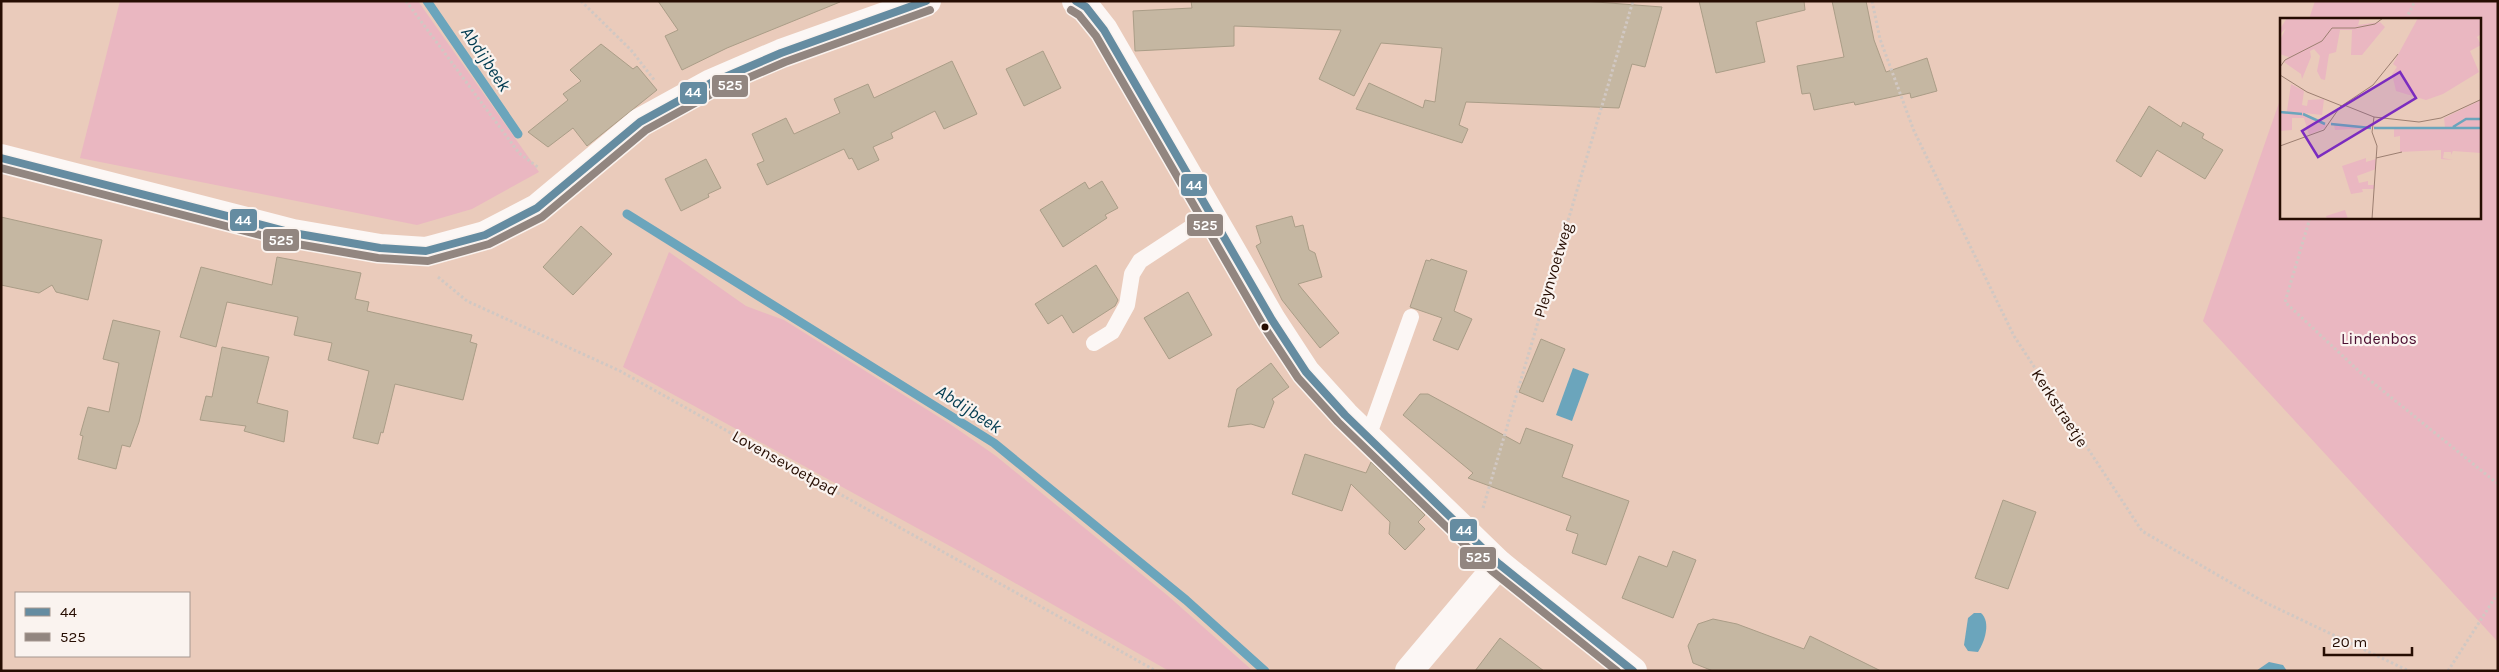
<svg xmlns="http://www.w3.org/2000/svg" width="2499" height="672" font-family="Karla,sans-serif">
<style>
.green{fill:#eab7c1}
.water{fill:#6ba5bc}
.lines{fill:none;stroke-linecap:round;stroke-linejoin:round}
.stream{stroke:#6ba5bc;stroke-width:9}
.building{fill:#c5b7a2;stroke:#aa9d87}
.path{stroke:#d1c8c3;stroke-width:3;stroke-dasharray:2.5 2.5;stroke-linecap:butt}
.service{stroke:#fcf7f5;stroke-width:16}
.minor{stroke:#fcf7f5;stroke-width:28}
.tertiary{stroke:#fcf7f5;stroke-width:28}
.bus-1-casing{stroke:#faf3ef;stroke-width:11}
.bus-2-casing{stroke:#faf3ef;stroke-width:11}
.bus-1{stroke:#658ca1;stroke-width:8}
.bus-2{stroke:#928680;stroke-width:8}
.bus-dot{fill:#260d02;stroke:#faf3ef;stroke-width:2}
.labels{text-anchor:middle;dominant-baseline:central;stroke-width:4.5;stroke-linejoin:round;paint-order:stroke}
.street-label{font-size:16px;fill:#260d02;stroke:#faf3ef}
.park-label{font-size:16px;fill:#4b0f31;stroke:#faf3ef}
.water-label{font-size:18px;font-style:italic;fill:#013b50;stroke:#faf3ef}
.inset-river{fill:none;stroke:#6ba5bc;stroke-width:2.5}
.inset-road{fill:none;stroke:#9c7f71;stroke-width:1}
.view{fill:#7b2cbf;fill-opacity:0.15;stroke:#7b2cbf;stroke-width:2.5}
.inset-edge{fill:none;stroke:#260d02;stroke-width:2.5}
.line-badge{stroke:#faf3ef;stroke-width:2}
.badge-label{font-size:14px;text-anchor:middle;font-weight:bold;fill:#fff}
</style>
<rect width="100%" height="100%" fill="#eacbbb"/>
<g class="green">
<polygon points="120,1 418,1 539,172 472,209 417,225 80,158"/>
<polygon points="2315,1 2498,1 2498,642 2203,321 2281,97 2282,218 2480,218 2480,19 2309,19"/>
<polygon points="669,252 746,306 784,320 950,424 996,456 1167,595 1253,671 1169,671 959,551 623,367"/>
</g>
<g class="water">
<polygon points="1573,368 1589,374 1572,421 1556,415"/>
<path d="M 1974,613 L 1981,613 C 1991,622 1985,641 1978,652 L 1968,651 L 1964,645 L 1968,618 Z"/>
<polygon points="2269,662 2283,665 2287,671 2256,671"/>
</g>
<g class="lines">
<g class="stream">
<polyline points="427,1 518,134"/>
<polyline points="627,214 994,443 1186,600 1265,671"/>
</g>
</g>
<g class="building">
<polygon points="658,1 840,1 840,2 727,48 682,70 665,36 678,30"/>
<polygon points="1191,1 1583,1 1662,7 1645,67 1632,64 1619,108 1466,102 1459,125 1468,129 1462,143 1356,109 1369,83 1423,108 1425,100 1435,102 1442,48 1381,43 1354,96 1319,79 1341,30 1234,26 1234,46 1135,51 1133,11 1192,8"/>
<polygon points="1699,1 1804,1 1805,10 1756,22 1765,62 1716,73"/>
<polygon points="1832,1 1866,1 1874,40 1886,72 1927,58 1937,91 1911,98 1910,93 1855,105 1854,102 1814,110 1810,93 1802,94 1797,66 1844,57"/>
<polygon points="601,44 633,69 637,66 657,90 587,146 573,128 548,147 528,132 568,100 563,94 581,81 570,70"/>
<polygon points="1043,51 1061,88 1024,106 1006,69"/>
<polygon points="952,61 977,114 944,129 935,111 891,133 893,138 873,147 879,160 858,170 852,158 849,159 844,149 767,185 757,164 764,161 752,134 786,118 794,134 840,113 834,99 868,84 874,98"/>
<polygon points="2149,106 2181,127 2183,122 2204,134 2202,138 2223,150 2205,179 2157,150 2141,177 2116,161"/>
<polygon points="706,159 721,188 708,194 709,197 681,211 665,179"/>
<polygon points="1102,181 1118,208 1105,215 1107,218 1063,247 1040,210 1085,182 1089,189"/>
<polygon points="1292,216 1295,227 1303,225 1309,250 1315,253 1322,277 1298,284 1339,333 1320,348 1282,300 1256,246 1261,243 1256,226"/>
<polygon points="1,217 102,240 88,300 56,292 52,285 39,293 1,285"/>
<polygon points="581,226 612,254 573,295 543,267"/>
<polygon points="277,257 361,273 355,299 369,302 367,311 472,335 470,342 477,344 463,400 395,384 383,433 381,432 378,444 353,438 369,371 328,360 332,343 294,335 298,317 227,302 216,347 180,337 201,267 272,285"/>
<polygon points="1431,259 1467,271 1454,311 1472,319 1458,350 1433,340 1442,318 1410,307 1426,260 1430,261"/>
<polygon points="1096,265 1118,300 1115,306 1073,333 1062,315 1048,324 1035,304"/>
<polygon points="1188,292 1212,335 1169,359 1144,318"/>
<polygon points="113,320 160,331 139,422 130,447 122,445 116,469 78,459 83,436 80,435 88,407 109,412 119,363 103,359"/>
<polygon points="1541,339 1565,349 1543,402 1519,392"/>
<polygon points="222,347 269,357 257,403 288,411 284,442 244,431 246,426 200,420 206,396 212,397"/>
<polygon points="1271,363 1289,387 1272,399 1274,402 1264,428 1251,424 1228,427 1237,389"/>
<polygon points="1420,394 1428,394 1520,444 1526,428 1573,445 1562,477 1629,501 1606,565 1572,553 1578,534 1566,530 1571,516 1468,478 1473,473 1403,415"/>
<polygon points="1305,454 1366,473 1371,462 1425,515 1418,522 1425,529 1405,550 1389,534 1390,522 1351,484 1342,511 1292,494"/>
<polygon points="2003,500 2036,512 2008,589 1975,578"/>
<polygon points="1673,551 1696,560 1673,618 1622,598 1639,556 1667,567"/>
<polygon points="1713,619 1737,624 1804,649 1810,636 1881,671 1713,671 1693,663 1688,646 1698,624"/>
<polygon points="1500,638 1544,671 1475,671"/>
</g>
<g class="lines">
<g class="path">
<polyline points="406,1 519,153 539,168"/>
<polyline points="581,1 631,50 655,81"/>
<polyline points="1872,1 1880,39 1914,131 2014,336 2142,531 2264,602 2409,671"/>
<polyline points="2406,19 2415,1"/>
<polyline points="2310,218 2285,302 2361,373 2498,484"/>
<polyline points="438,277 467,301 620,371 1156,671"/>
<polyline points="1483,508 1633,1"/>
<polyline points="2448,671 2498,593"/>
</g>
<g class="service">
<polyline points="1094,343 1112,332 1127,305 1132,274 1140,261 1210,215"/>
<polyline points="1368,437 1411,317"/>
</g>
<polyline class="minor" points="1409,671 1499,564"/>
<g class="tertiary">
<polyline points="1076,1 1086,7 1104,30 1272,320 1306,372 1345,415 1499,564 1633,671"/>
<polyline points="1,158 293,233 380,248 426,251 485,235 537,208 640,122 711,83 781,53 927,1"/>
</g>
<defs>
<g id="bus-1">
<polyline points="1076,1 1086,7 1104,30 1272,320 1306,372 1345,415 1499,564 1633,671"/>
<polyline points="1,158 293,233 380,248 426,251 485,235 537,208 640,122 711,83 781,53 926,1"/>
</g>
<g id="bus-2">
<polyline points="1071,10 1079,15 1096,36 1263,325 1298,378 1338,422 1492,571 1617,671"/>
<polyline points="1,168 291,243 378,258 428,261 489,244 542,217 646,130 715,92 785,62 930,10"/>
</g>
</defs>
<use href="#bus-1" class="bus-1-casing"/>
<use href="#bus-2" class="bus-2-casing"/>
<use href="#bus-1" class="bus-1"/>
<use href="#bus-2" class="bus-2"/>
</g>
<circle class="bus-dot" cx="1265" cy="327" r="4.5"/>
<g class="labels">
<g class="street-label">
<text transform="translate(1553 270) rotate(-73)">Pleynvoetweg</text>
<text transform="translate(2060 408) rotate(57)">Kerkstraetje</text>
<text transform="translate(785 463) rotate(29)">Lovensevoetpad</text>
</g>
<g class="park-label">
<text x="2379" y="338">Lindenbos</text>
</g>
<g class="water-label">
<text transform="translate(486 59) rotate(56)">Abdijbeek</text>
<text transform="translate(969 409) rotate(33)">Abdijbeek</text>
</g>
</g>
<g transform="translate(2280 18)">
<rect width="201" height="201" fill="#eacbbb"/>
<path d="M 7,0 L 80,0 L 78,7 L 100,4 L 105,9 L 82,37 L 71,37 L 72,12 L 60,12 L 56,34 L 49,36 L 45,62 L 41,61 L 37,53 L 40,38 L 34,31 L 30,33 L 31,39 L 22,61 L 21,56 L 4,44 L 9,39 L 0,36 L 0,22 L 6,10 L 0,16 L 0,11 ZM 138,0 L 201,0 L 201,16 L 197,19 L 201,27 L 190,33 L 199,54 L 163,76 L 146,82 L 116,73 L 112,56 L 117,49 L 113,46 ZM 11,66 L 24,73 L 22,87 L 27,88 L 28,82 L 44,81 L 42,97 L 24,95 L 47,107 L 45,110 L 29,117 L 24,100 L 12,100 L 12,112 L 0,113 L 0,93 L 7,93 ZM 201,82 L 201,135 L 173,133 L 171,137 L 171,134 L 164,134 L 163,140 L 173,142 L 161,141 L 161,132 L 120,134 L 120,118 L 114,119 L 114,109 L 165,109 L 164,100 ZM 54,107 L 72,107 L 91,110 L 55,112 ZM 86,140 L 86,144 L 96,141 L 96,151 L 77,158 L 79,165 L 88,163 L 88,167 L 94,167 L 94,171 L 82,171 L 83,174 L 71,176 L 62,148 ZM 65,192 L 68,201 L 47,201 L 46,198 Z" fill="#eab7c1"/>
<path class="inset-river" d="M 0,94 L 22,96M 23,96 L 45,106M 51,106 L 91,110M 173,109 L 186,101 L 202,101M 94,110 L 202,110"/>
<path class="inset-road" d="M 0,49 L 5,42 L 42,23 L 52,10 L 75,10 L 95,6 L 103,0M 0,57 L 27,74 L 62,88M 64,87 L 94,99 L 139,104 L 161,100 L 202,81M 0,128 L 44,112 L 60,89 L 93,67 L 118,36M 96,140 L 122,134M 92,201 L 97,128 L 92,114 L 94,99"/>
<path class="view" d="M 120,54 L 136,80 L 38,139 L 22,113 Z"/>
<rect width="201" height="201" class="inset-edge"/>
</g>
<g class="line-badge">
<rect x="711" y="74" width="38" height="24" rx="5" fill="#928680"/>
<rect x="679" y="81" width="29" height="24" rx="5" fill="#658ca1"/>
<rect x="1180" y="173" width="28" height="24" rx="5" fill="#658ca1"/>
<rect x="229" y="208" width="29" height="24" rx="5" fill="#658ca1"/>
<rect x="1186" y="213" width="38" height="24" rx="5" fill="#928680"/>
<rect x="262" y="228" width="38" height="24" rx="5" fill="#928680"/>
<rect x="1449" y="518" width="29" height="24" rx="5" fill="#658ca1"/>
<rect x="1459" y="546" width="38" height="24" rx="5" fill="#928680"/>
</g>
<g class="badge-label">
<text x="730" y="90">525</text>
<text x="693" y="97">44</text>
<text x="1194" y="190">44</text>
<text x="243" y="225">44</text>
<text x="1205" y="230">525</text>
<text x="281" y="245">525</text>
<text x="1464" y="535">44</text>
<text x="1478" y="562">525</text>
</g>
<rect width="2499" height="672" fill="none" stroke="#260d02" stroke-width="5"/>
<rect x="15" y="592" width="175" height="65" fill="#faf3ef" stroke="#a59790"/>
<rect x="25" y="608" width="25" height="8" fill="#658ca1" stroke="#a59790"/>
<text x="60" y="617" font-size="15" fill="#260d02">44</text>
<rect x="25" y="633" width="25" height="8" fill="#928680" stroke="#a59790"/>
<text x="60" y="642" font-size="15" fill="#260d02">525</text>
<path d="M2324 647v8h88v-8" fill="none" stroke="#260d02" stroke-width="2.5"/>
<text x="2332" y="647" font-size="15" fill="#260d02" stroke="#faf3ef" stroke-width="4" paint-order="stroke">20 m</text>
</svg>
